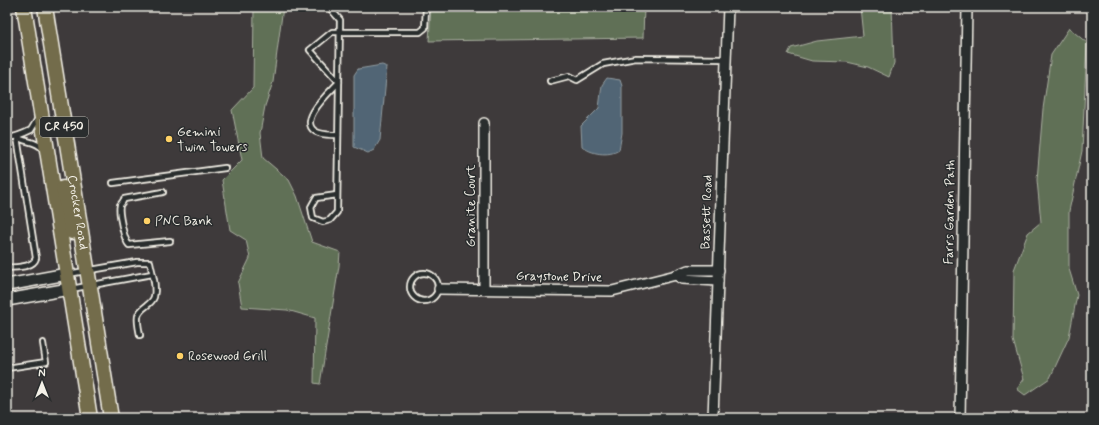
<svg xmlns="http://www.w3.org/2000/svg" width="1099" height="425" font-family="Mynerve,sans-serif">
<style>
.green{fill:#606f57;stroke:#aab0a0}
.water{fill:#516574;stroke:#929da2}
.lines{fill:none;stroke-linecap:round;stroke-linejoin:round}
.service-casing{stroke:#f4f1e8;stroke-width:8}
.minor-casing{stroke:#f4f1e8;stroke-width:12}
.tertiary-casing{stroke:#f4f1e8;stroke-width:14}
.primary-casing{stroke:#f4f1e8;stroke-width:17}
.service{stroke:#2a2d2e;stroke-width:4.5}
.minor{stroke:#2a2d2e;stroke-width:9}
.tertiary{stroke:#2a2d2e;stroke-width:11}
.primary{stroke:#736c4b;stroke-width:14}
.poi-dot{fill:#ffd166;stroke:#2a2d2e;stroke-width:1.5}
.labels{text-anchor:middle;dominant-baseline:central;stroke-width:3;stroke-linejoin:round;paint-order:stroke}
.shield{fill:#2a2d2e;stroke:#b7b6b0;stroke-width:1}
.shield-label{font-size:12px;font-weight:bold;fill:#f4f1e8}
.poi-label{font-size:13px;fill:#f4f1e8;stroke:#2a2d2e;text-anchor:start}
.street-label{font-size:13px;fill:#f4f1e8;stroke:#2a2d2e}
</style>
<rect width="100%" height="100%" fill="#3e3a3b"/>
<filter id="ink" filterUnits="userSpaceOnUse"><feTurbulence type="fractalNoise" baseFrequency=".025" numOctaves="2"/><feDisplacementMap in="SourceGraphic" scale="8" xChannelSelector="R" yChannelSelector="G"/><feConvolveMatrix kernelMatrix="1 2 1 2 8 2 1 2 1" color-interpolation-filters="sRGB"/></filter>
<g filter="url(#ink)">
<g class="green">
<polygon points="254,7 283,7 273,82 265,106 260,133 263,158 289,180 297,196 312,242 340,252 339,266 320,384 314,383 315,318 287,310 242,307 238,283 250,258 246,240 230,230 222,180 242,160 232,110 253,88"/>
<polygon points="431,7 644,7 643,38 429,41"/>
<polygon points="860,7 892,7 894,63 889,77 868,67 847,62 812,61 788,54 791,48 817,41 863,36"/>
<polygon points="1069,28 1087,43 1082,151 1069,211 1069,269 1077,295 1069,337 1050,378 1025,395 1017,389 1024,379 1013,340 1014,270 1028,233 1041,222 1037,180 1043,109 1051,55"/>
</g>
<g class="water">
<polygon points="382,65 387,67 380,140 374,150 368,153 354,147 354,75 358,69"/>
<path d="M 607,78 L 620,80 L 622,86 L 622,133 L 619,150 C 609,157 590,154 582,146 L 581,126 L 599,108 L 602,85 Z"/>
</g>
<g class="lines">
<defs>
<g id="service">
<polyline points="329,7 340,20 337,212 330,220 323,222 313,218 311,207 316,198 337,195"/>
<polyline points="550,81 569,76 577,80 603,64 636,58 726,59"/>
<path d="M 338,135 C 332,135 325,135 319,133 C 293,124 331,91 339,82 L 310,50 L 332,32 L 420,32 L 425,28 L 426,7"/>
<path d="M 17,137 C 26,143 35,140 43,149"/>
<path d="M 7,138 C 16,137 23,134 31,130 L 37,120"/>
<polyline points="113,183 225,168"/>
<path d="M 163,192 L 124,199 C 124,200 121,204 120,205 C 118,212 124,240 129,245 L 170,241"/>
<path d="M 7,268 C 16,267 33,268 36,258 L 17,137"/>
<circle cx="424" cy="287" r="14"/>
<path d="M 68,274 L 137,262 L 150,262 C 152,273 157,286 154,297 C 151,306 140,307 138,316 C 137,322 139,330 140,335"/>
<polyline points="71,289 152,274"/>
<polyline points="7,368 46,362 43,343"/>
</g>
<g id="minor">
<polyline points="676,275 682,279 718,281"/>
<polyline points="439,289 612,291 676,275 688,270 719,270"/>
<polyline points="484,289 484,123"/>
<polyline points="713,418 728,7"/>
<polyline points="960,418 967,7"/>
</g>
<g id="tertiary">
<polyline points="7,285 67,274"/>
<polyline points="7,300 69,289"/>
</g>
<g id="primary">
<polyline points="24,7 90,418"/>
<path id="s1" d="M 45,7 L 111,418"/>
<polyline points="63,188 72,232"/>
</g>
</defs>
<use href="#service" class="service-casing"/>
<use href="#minor" class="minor-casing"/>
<use href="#tertiary" class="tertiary-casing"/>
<use href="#primary" class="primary-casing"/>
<use href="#service" class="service"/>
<use href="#minor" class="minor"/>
<use href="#tertiary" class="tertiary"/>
<use href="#primary" class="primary"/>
</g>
</g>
<g class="poi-dot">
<circle cx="169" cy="139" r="4"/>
<circle cx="147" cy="221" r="4"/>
<circle cx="180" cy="356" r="4"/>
</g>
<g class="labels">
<rect class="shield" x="40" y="117" width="48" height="20" rx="3"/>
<g class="shield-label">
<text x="64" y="127">CR 450</text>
</g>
<g class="poi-label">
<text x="177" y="132">Gemini<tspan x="177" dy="15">Twin Towers</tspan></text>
<text x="155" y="221">PNC Bank</text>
<text x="188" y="356">Rosewood Grill</text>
</g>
<g class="street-label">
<text transform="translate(471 206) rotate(-90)">Granite Court</text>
<text transform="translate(707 212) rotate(-88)">Bassett Road</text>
<text transform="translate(950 212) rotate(-89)">Farrs Garden Path</text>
<text stroke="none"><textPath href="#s1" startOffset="208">Crocker Road</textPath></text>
<text transform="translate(559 277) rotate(1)">Graystone Drive</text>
</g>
</g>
<rect width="1099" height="425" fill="none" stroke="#2a2d2e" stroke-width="24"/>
<rect x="12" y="12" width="1075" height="401" fill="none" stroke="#f4f1e8" stroke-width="1.5" filter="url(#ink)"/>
<g transform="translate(42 383)" stroke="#2a2d2e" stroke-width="3" paint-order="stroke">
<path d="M0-3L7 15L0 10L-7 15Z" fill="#f4f1e8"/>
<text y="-6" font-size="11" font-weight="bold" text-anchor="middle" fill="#f4f1e8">N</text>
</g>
</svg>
